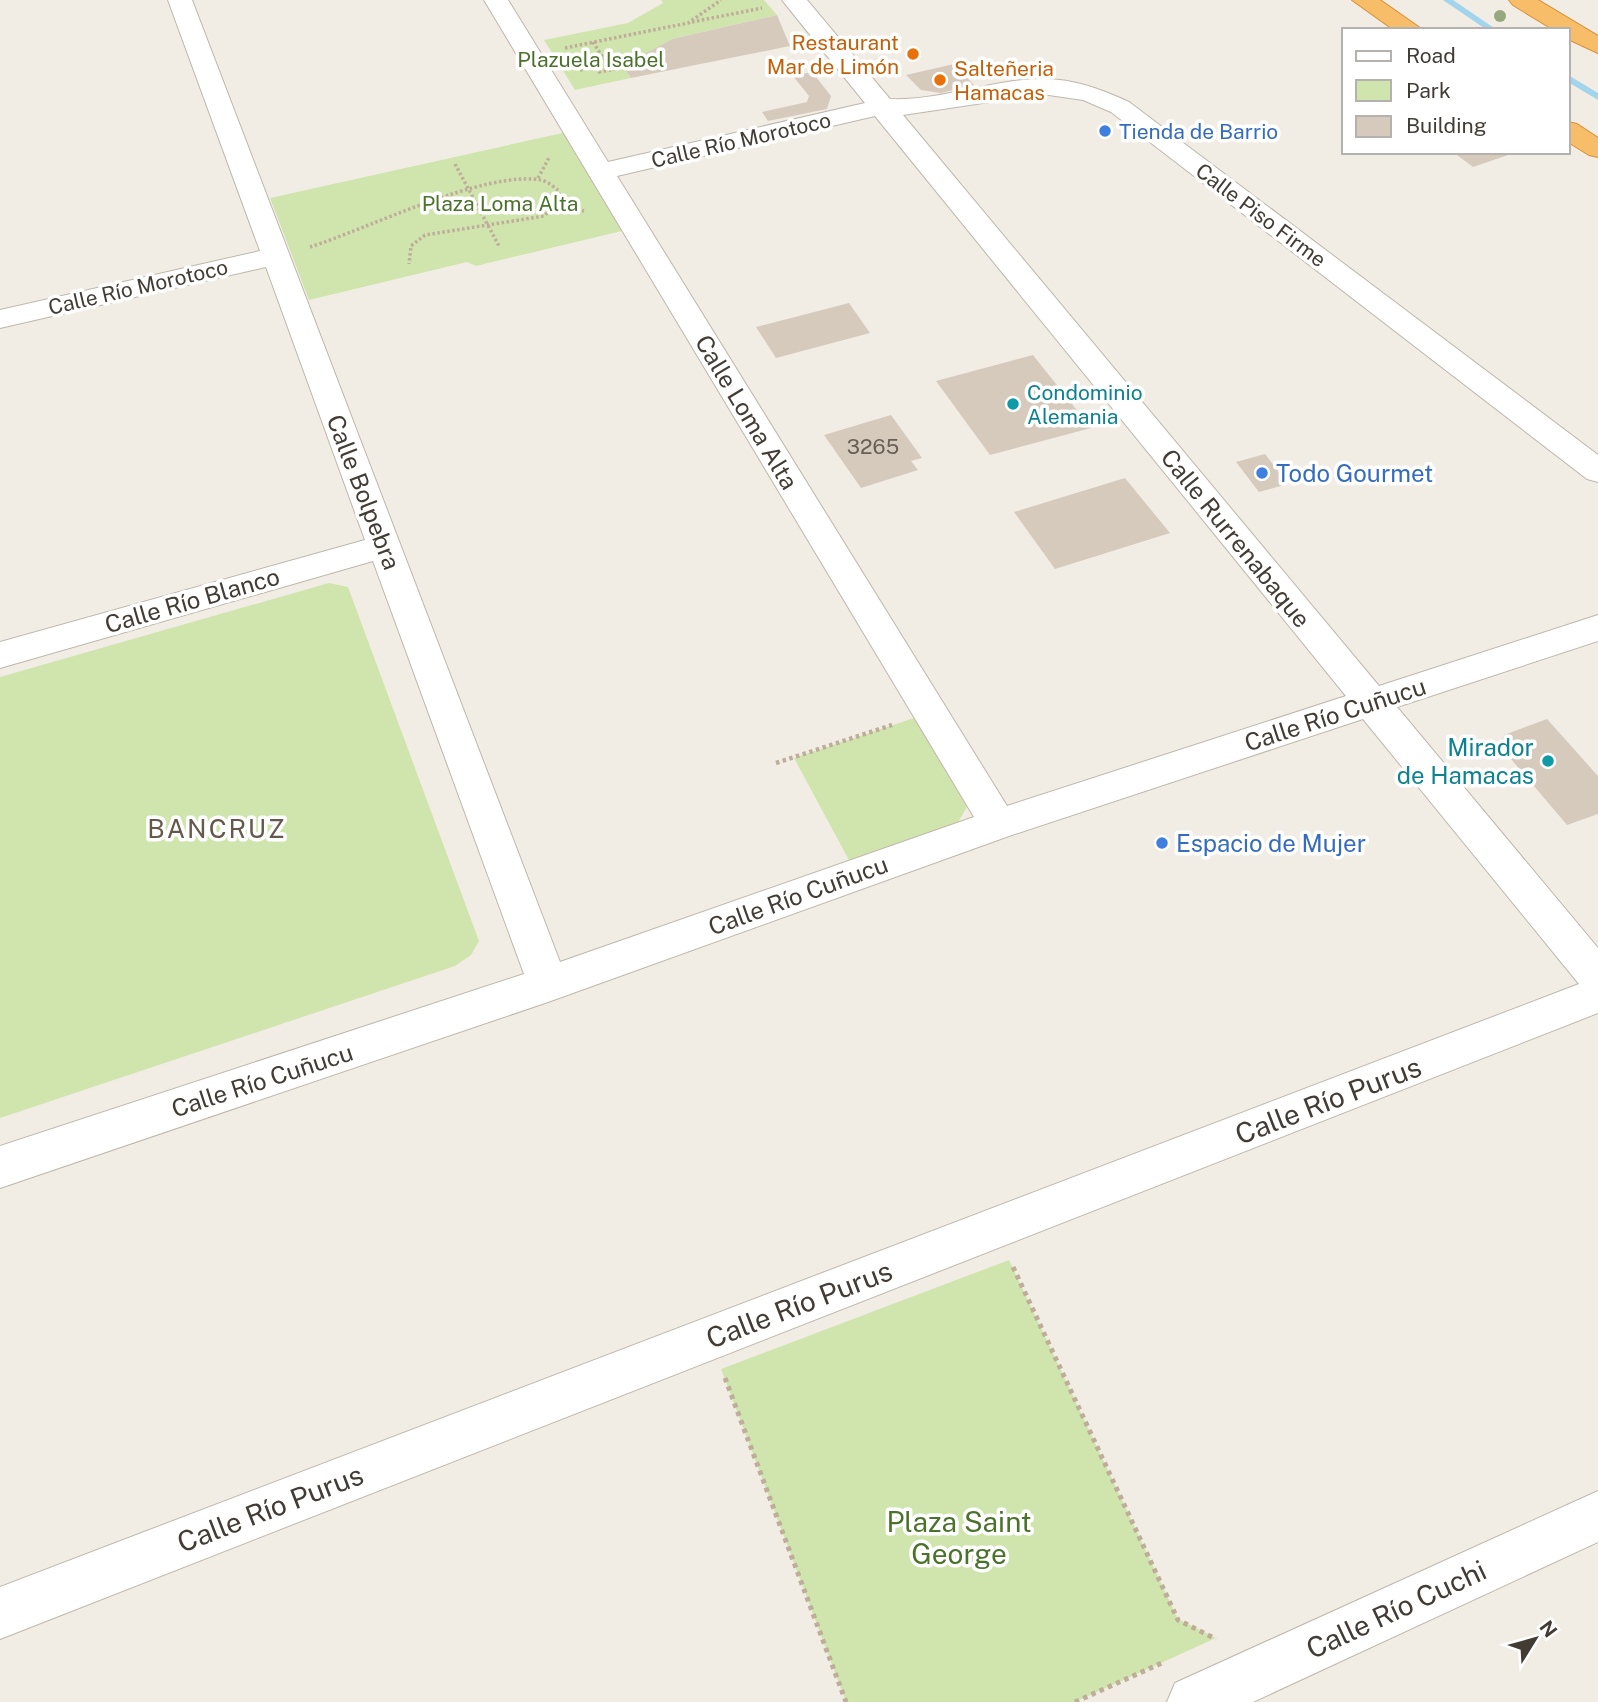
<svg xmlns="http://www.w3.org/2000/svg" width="1598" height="1702" font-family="'Public Sans',sans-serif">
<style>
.green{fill:#d0e5ae}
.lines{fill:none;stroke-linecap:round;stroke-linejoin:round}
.stream{fill:#a2d4ed;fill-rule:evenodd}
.building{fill:#d6cabd}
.street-casing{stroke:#bfb6ab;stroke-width:2}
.highway-casing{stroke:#d79039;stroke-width:2}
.path-far2{stroke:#beae99;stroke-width:3.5;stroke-dasharray:2.5 2.5;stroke-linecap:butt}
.path-far1{stroke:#beae99;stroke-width:4.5;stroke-dasharray:3.5 3.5;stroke-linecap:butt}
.path{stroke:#beae99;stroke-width:5;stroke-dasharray:4.5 4.5;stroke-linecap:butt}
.street{fill:#fff;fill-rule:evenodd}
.highway{fill:#f8bd69;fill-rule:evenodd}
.tree{fill:#96a97e}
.food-dot{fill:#e8710a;stroke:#fff;stroke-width:2.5}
.shop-dot{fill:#3f7fe0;stroke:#fff;stroke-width:2.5}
.culture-dot{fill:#0f9aa8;stroke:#fff;stroke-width:2.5}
.labels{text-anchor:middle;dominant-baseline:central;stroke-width:7;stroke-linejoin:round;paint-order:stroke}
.far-food-label{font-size:21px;fill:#c56008;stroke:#fff;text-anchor:end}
.far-park-label{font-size:21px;fill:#4b722b;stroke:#fff}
.far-shop-label{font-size:21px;fill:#366cbe;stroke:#fff;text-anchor:start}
.far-street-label{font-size:21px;fill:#433c35;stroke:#fff}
.far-culture-label{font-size:21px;fill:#0d838f;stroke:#fff;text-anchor:start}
.number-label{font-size:21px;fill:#686057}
.street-label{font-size:24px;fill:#433c35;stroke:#fff}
.shop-label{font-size:24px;fill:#366cbe;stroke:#fff;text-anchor:start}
.culture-label{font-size:24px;fill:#0d838f;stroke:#fff;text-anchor:end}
.neighbourhood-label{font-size:26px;letter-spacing:2px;fill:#66594c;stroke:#fff}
.near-street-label{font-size:28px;fill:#433c35;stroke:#fff}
.near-park-label{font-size:28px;fill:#4b722b;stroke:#fff}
</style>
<rect width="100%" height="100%" fill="#f2ede4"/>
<g class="green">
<polygon points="661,0 764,0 777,15 672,39 624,66 631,78 575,90 544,40 628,23 663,3"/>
<polygon points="567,132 626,230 476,266 467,262 309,300 270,198"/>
<polygon points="329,583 348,587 479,941 471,955 455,966 0,1118 0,677"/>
<polygon points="920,716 971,800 957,824 850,862 794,758"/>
<polygon points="1009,1260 1178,1619 1216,1638 1075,1702 846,1702 721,1369"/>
</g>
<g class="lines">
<g class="stream">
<polygon points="1443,0 1453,0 1497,30 1487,30"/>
<polygon points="1568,75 1598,93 1598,100 1568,82"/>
</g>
</g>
<g class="building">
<polygon points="777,15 790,46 631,78 623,66 672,39"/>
<polygon points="954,64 974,85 941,93 921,90 906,75"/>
<polygon points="812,72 831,96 827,109 768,121 762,112 807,102 809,96 793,76"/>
<polygon points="1453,152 1514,152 1514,153 1473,167"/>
<polygon points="849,303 870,333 776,358 756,327"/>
<polygon points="1033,355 1091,428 990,455 936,381"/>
<polygon points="891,415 922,458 911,461 918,470 861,488 824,435"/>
<polygon points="1265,454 1288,484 1259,492 1236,462"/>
<polygon points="1125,478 1170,533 1055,569 1014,512"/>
<polygon points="1547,719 1598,776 1598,814 1567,825 1500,746 1504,735"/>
</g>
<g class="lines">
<defs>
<g id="street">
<path d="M 168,0 L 192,0 L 560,962 L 974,817 L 484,0 L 508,0 L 608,162 L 865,103 L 782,0 L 807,0 L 890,99 C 941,101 989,80 1040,79 C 1071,78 1101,89 1129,102 L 1598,455 L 1598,482 L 1587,479 L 1111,112 L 1083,100 L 1042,94 L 903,115 L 1379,686 L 1598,615 L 1598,641 L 1397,707 L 1598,948 L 1598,1013 L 0,1639 L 0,1587 L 1579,984 L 1363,719 L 1009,836 L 548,1002 L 0,1188 L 0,1146 L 524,974 L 373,561 L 0,668 L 0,642 L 365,540 L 266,267 L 0,328 L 0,310 L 260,251 ZM 875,116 L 1346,696 L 1007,806 L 617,176 Z"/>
<polygon points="1598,1491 1598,1542 1253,1702 1167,1702 1175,1683"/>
</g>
<g id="highway">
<polygon points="1352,0 1380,0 1423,30 1394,30"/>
<polygon points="1509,0 1538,0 1598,36 1598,53 1568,39 1568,30 1554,30 1513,5"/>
<polygon points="1568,122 1577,124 1598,138 1598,157 1589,155 1568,142"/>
</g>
</defs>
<use href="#street" class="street-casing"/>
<use href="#highway" class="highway-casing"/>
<g class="path-far2">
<polyline points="692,22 762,8"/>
<polyline points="593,42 603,58"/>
<polyline points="565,48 688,23 721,0"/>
<polygon points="615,56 622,68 599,72 592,60"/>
<polyline points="580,70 596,67"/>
<polyline points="455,164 499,246"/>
<polyline points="538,178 550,156"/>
<polyline points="558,204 584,211"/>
<path d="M 310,247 C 367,229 485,170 541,180 C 547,181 554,187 559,191 L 558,202 L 544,216 L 425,235 L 411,246 L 409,264"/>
</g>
<polyline class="path-far1" points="776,763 892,725"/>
<g class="path">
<polyline points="1013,1267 1178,1620 1216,1639"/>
<polyline points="725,1378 846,1702"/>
<polyline points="1075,1702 1164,1662"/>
</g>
<use href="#street" class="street"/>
<use href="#highway" class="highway"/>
</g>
<circle class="tree" cx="1500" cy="16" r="6"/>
<g class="food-dot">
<circle cx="913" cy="54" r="7"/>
<circle cx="940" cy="80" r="7"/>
</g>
<g class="shop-dot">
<circle cx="1105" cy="131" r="7"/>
<circle cx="1262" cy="473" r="7"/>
<circle cx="1162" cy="843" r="7"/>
</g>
<g class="culture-dot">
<circle cx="1013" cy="404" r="7"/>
<circle cx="1548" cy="761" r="7"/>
</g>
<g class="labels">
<g class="far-food-label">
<text x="899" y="42">Restaurant<tspan x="899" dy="24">Mar de Limón</tspan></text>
<text x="954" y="68" text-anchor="start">Salteñeria<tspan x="954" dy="24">Hamacas</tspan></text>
</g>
<g class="far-park-label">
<text x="591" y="59">Plazuela Isabel</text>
<text x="500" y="203">Plaza Loma Alta</text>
</g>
<g class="far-shop-label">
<text x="1119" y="131">Tienda de Barrio</text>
</g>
<g class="far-street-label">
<text transform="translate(741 140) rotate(-13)">Calle Río Morotoco</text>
<text transform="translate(1261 215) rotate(37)">Calle Piso Firme</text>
<text transform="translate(138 287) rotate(-13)">Calle Río Morotoco</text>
</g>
<g class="far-culture-label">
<text x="1027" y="392">Condominio<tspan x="1027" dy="24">Alemania</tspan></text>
</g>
<g class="number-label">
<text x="873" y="446">3265</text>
</g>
<g class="street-label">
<text transform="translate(747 412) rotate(59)">Calle Loma Alta</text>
<text transform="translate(364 492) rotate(69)">Calle Bolpebra</text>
<text transform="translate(1236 538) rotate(51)">Calle Rurrenabaque</text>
<text transform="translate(192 600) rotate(-16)">Calle Río Blanco</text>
<text transform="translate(1335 714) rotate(-18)">Calle Río Cuñucu</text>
<text transform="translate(798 895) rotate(-20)">Calle Río Cuñucu</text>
<text transform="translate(262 1080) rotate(-18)">Calle Río Cuñucu</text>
</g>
<g class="shop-label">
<text x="1276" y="473">Todo Gourmet</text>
<text x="1176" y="843">Espacio de Mujer</text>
</g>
<g class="culture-label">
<text x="1534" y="747">Mirador<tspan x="1534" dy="28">de Hamacas</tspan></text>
</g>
<g class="neighbourhood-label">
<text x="217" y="828">BANCRUZ</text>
</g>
<g class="near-street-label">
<text transform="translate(1328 1100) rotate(-21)">Calle Río Purus</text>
<text transform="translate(799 1304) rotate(-21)">Calle Río Purus</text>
<text transform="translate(270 1508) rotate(-21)">Calle Río Purus</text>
<text transform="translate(1396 1609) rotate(-25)">Calle Río Cuchi</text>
</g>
<g class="near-park-label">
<text x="959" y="1521">Plaza Saint<tspan x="959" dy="32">George</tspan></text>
</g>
</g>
<rect x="1342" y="28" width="228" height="126" fill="#ffffff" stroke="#b4b1ae" stroke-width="2"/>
<rect x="1356" y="51" width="35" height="10" fill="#ffffff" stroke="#b4b1ae" stroke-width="2"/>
<text x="1406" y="63" font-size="21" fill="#433c35">Road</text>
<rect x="1356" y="80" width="35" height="21" fill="#d0e5ae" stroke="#b4b1ae" stroke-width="2"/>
<text x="1406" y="98" font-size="21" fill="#433c35">Park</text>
<rect x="1356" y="116" width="35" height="21" fill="#d6cabd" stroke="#b4b1ae" stroke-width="2"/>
<text x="1406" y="133" font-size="21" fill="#433c35">Building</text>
<g transform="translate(1535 1639) rotate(53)" stroke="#ffffff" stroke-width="5" paint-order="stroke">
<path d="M0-5L12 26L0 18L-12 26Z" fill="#433c35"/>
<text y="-10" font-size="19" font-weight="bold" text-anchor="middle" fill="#433c35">N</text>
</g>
</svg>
